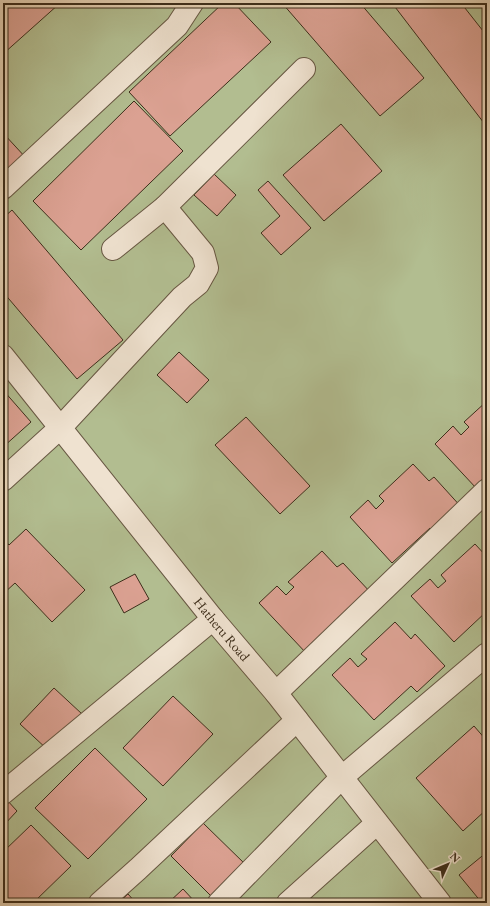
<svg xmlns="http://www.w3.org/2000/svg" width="490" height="906" font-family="'EB Garamond',serif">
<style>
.green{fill:#b2bd90;stroke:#787656}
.building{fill:#dba192;stroke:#3d2e1b}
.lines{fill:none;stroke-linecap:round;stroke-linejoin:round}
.minor-casing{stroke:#675742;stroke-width:24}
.minor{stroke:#efe2d0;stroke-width:22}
.labels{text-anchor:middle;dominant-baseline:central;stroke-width:3.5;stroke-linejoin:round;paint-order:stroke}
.street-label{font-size:14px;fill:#3d2e1b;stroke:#efe2d0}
</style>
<rect width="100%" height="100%" fill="#e6d3b6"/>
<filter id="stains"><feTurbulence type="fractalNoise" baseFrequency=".005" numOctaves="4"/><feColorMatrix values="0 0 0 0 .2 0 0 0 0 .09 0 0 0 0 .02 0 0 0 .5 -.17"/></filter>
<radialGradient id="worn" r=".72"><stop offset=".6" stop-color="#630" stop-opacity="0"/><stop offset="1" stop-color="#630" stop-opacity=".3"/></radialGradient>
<rect class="green" x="3" y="3" width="484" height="900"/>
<g class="building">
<polygon points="3,3 58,3 59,4 3,54"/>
<polygon points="223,3 234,3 271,42 170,136 129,92"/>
<polygon points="282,3 360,3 424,78 380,116"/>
<polygon points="392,3 461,3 487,36 487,127"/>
<polygon points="134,101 183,151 81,250 33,201"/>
<polygon points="341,124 382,171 324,221 283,175"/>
<polygon points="3,133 27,159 3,179"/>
<polygon points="214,174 236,195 217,216 194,195"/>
<polygon points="268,181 311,228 281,255 261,233 280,216 258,190"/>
<polygon points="12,210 123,340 77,379 3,292 3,218"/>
<polygon points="179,352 209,380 187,403 157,375"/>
<polygon points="3,390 31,422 3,447"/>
<polygon points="487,401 487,480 477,489 435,444 453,426 461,435 469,427 464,422"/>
<polygon points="246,417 310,486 280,514 215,445"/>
<polygon points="413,464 429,481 434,477 463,509 435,534 430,528 392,563 350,517 368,500 376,509 384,501 379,496"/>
<polygon points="26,529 85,590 52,622 15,583 3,594 3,538 9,545"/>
<polygon points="475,544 487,557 487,611 454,642 411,596 430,579 438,588 446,581 441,575"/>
<polygon points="322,551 337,567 343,563 372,594 307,654 259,603 277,586 286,595 294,587 288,582"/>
<polygon points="135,574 149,599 124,613 110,587"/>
<polygon points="395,622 411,639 415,634 445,666 417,692 411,686 374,720 332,675 350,658 358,667 367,659 361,654"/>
<polygon points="54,688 82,714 48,750 20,724"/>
<polygon points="173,696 213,734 163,786 123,748"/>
<polygon points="474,726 487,741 487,809 463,831 416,778"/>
<polygon points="95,748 147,799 88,859 35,808"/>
<polygon points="6,799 17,811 3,826 3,802"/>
<polygon points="203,823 246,865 213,898 171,856"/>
<polygon points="31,825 71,866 33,903 3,903 3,852"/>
<polygon points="487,852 487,903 482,903 459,875"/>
<polygon points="183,889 196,903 168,903"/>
<polygon points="128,894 136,903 118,903"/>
</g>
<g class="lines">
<defs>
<g id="minor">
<polyline points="3,188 177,26 192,3"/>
<polyline points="113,249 165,207"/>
<path id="s1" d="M 3,356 L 213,619 L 276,693 L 440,903"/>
<polyline points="3,480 61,427 182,297 198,284 207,268 203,253 165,207 304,69"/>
<polyline points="276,693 487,490"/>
<polyline points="3,793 213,619"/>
<polyline points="100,903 138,869 297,720"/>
<polyline points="219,903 341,778 487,654"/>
<polyline points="288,903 377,823"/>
</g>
</defs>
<use href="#minor" class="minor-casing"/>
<use href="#minor" class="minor"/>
</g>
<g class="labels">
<g class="street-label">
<text stroke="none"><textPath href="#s1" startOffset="350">Hatheru Road</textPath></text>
</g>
</g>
<rect width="490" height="906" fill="none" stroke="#e6d3b6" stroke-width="16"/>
<rect x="4" y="4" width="482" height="898" fill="none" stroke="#3d2e1b" stroke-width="2"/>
<rect x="8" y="8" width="474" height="890" fill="none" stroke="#3d2e1b"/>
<g transform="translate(448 864) rotate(46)" stroke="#efe2d0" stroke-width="3" paint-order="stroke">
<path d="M0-3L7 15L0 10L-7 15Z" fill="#3d2e1b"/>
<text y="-6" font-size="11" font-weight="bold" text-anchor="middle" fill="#3d2e1b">N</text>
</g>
<rect width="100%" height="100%" filter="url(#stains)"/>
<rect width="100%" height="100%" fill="url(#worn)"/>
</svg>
